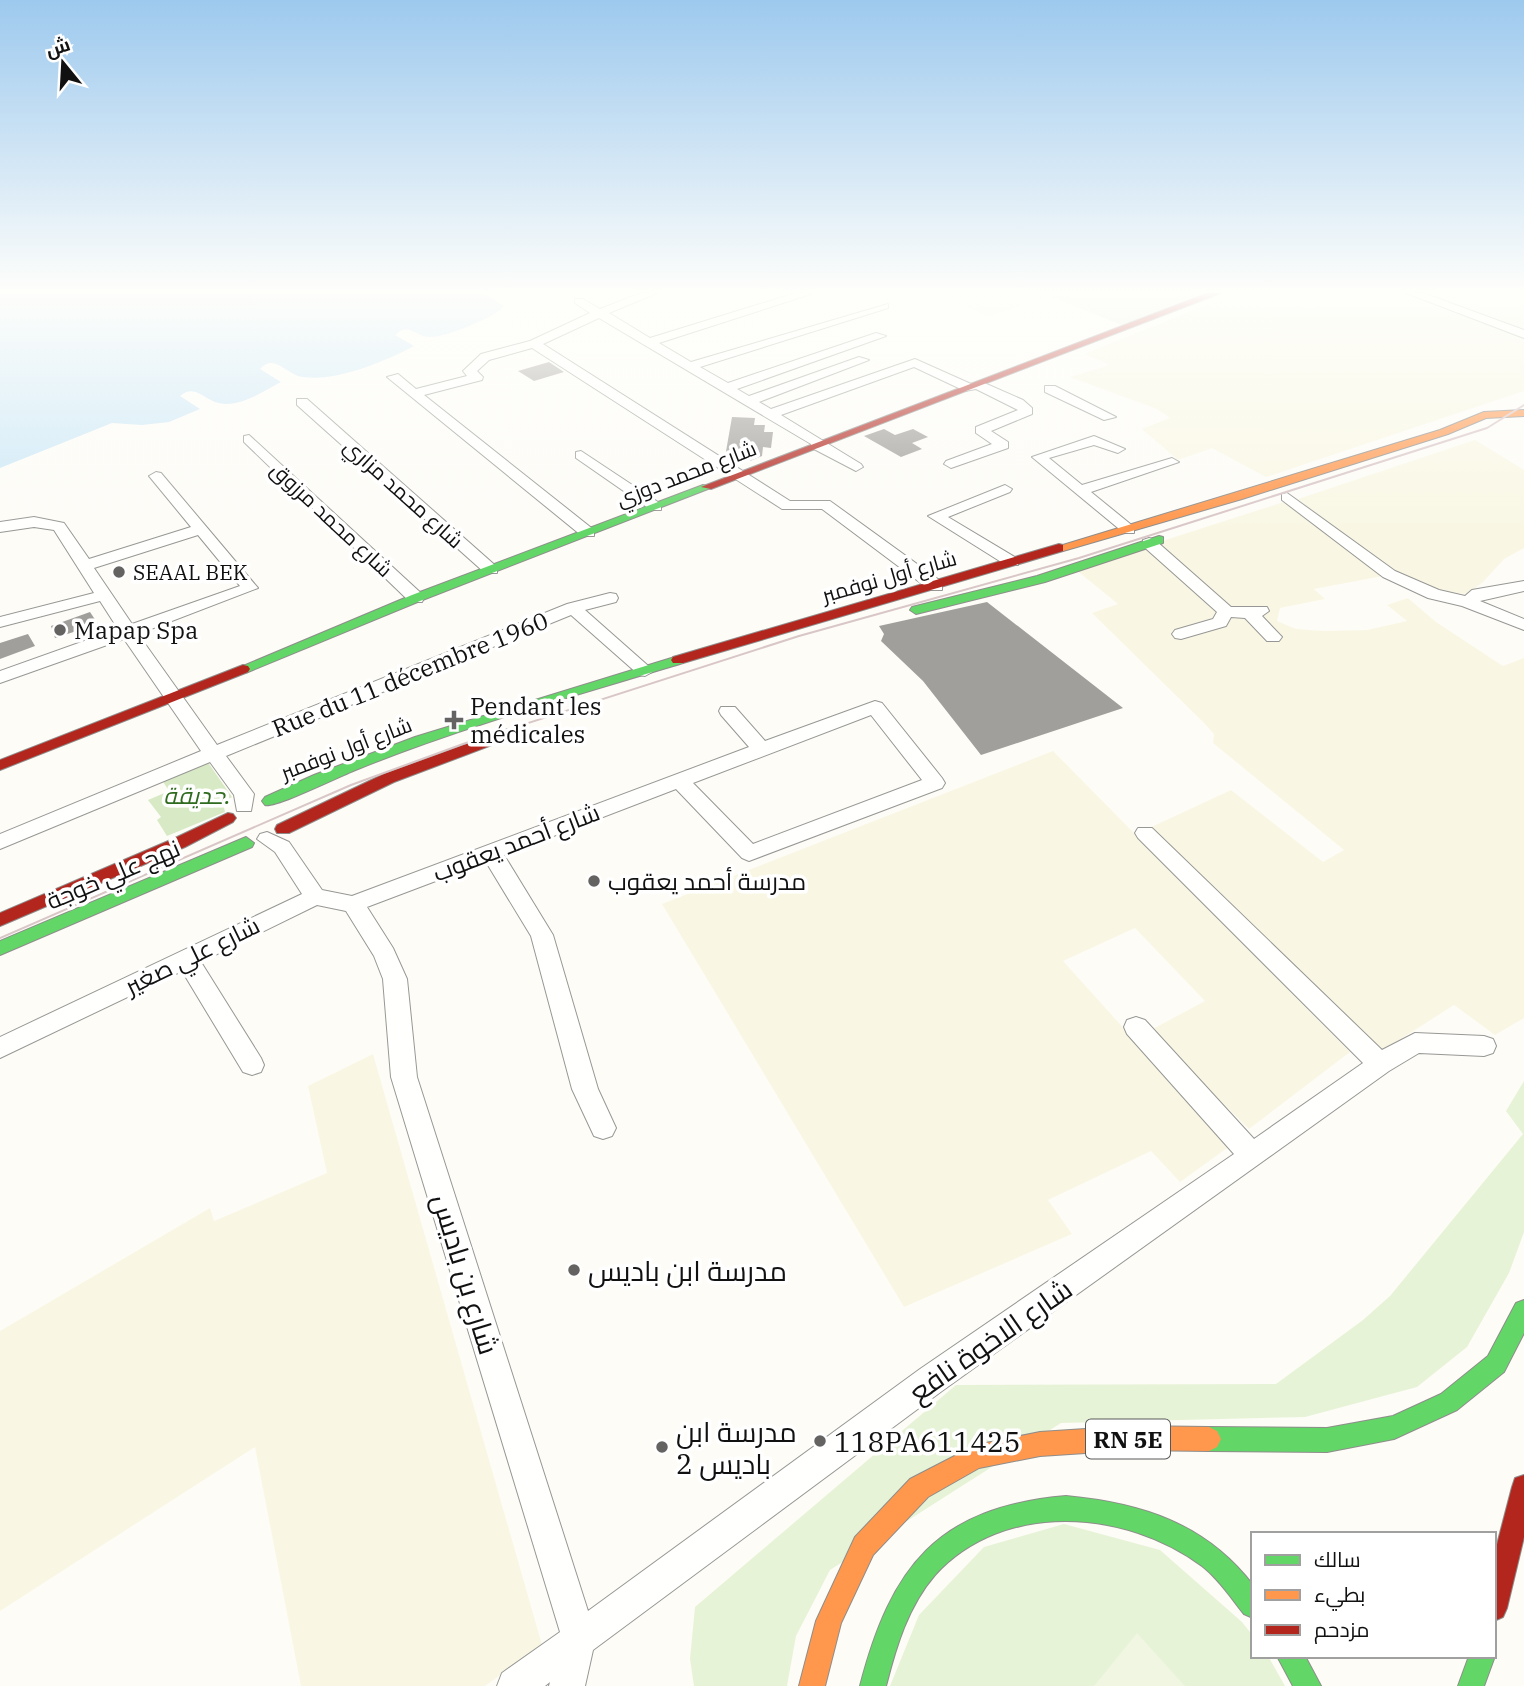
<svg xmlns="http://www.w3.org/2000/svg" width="1524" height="1686" font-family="'IBM Plex Serif',Cairo,serif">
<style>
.farmland{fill:#f9f7e4}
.green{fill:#e7f3d7}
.forest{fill:#d8eac5}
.cemetery{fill:#e9eedb}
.pitch{fill:#f0f6e1}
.water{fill:#cde8f7}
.building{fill:#a19f9c}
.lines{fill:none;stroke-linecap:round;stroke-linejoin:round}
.street-casing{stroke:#979795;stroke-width:2}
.fast-casing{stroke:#8e8d8b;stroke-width:2}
.slow-casing{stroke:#8e8d8b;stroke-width:2}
.jam-casing{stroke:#8e8d8b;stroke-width:2}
.street{fill:#fffffe;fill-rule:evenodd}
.fast{fill:#63d668;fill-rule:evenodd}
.slow{fill:#ff974d;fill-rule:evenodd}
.jam{fill:#b3261e;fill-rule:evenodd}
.tram{stroke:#d9c6c7;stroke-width:2}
.poi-dot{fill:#646362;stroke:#fff;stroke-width:2.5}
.labels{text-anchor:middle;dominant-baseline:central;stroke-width:7;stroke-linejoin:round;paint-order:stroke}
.far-street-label{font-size:21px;fill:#111;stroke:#fff}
.far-poi-label{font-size:21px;fill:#111;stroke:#fff;text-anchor:start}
.shield{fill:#fff;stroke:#585858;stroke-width:2}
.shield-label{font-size:23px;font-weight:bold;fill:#111}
.poi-label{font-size:24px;fill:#111;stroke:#fff;text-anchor:start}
.street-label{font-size:24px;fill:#111;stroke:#fff}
.park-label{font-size:24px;font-style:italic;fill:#2f6b1f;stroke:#fff}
.near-poi-label{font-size:28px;fill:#111;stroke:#fff;text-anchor:start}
.near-street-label{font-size:28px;fill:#111;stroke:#fff}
</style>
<rect width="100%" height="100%" fill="#fdfcf7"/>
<g class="farmland">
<polygon points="934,293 1041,293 1051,298 988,316"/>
<polygon points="1235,293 1269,293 1308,309 1351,293 1397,293 1524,337 1524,391 1266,477 1212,448 1178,460 1142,429 1170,418 1157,409 1070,377 1110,365 1085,354"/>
<polygon points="1418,293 1524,293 1524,332"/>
<polygon points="1475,440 1524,470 1524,548 1504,559 1483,582 1467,594 1438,592 1391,572 1298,499"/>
<polygon points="1287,501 1383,576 1314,589 1325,599 1280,608 1277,621 1296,629 1324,631 1367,630 1407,621 1387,605 1408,598 1436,622 1503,666 1524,658 1524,1018 1495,1035 1454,1005 1382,1051 1147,829 1231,790 1323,862 1344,850 1213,743 1214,734 1203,722 1092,613 1118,604 1075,569"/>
<polygon points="1053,751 1350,1052 1249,1129 1149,1031 1205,1001 1135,928 1063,961 1230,1146 1180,1182 1151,1151 1048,1200 1072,1234 904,1307 662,904"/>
<polygon points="373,1054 542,1645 485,1686 301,1686 255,1447 0,1611 0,1331 210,1208 214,1221 327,1173 308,1086"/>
</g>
<g class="green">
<polygon points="1524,1081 1524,1232 1509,1273 1467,1347 1417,1387 1305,1417 1061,1423 830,1570 796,1636 787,1686 694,1686 690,1659 695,1607 956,1385 1276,1384 1363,1320 1390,1296 1523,1134 1506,1111"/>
<polygon points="1064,1524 1160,1550 1242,1622 1253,1636 1253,1656 1268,1656 1285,1686 890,1686 919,1615 984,1547"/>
</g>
<polygon class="forest" points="207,761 232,797 223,803 225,812 167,836 157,820 161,817 148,800 169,791 162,780"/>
<polygon class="cemetery" points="1041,293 1202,293 1122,325"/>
<polygon class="pitch" points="1137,1633 1185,1686 1094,1686"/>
<path class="water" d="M 0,293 L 483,293 L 504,306 C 496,317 444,338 429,337 C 416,336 407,322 395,335 L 414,346 C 386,361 336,382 303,377 C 288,376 274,352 260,369 L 281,382 C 264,391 239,408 219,403 C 204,400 195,383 180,396 L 200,409 L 169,422 L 142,425 L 112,423 L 0,468 Z"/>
<g class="building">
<polygon points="549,362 564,372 534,381 518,371"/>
<polygon points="732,417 755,418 754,425 765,425 764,432 773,432 771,448 763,447 762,456 750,461 731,460 725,457"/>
<polygon points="884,429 895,435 913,429 928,437 912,443 922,449 901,457 864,436"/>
<polygon points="987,602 1123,708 981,755 923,681 881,641 884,634 879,626"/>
<polygon points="90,612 98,624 55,638 51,626"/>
<polygon points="28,634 35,646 0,659 0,643"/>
</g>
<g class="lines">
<defs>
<g id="street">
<polygon points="641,293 657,293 609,313 650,338 796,293 814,293 659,343 691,362 888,304 888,308 700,367 728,383 876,333 886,336 737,389 749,396 859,357 869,360 759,402 771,409 915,359 971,384 982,382 1023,400 1032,408 1032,414 991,431 1008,442 1008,448 951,468 944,464 946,461 992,444 976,433 976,427 1018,410 976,389 965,391 914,367 781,415 861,464 863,467 856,471 812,448 811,444 599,318 543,344 790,501 830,501 942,582 942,590 930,590 822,509 782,509 532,348 489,360 477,371 483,377 482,380 424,395 594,530 594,536 582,536 387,377 398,374 416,389 467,376 463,371 481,354 530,341 590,313 575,303 575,299 583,299 600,309"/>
<polygon points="1406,293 1423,293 1524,330 1524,338"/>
<polygon points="1045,386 1055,386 1116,417 1104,420 1045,392"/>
<polygon points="297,399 307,399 497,567 497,573 485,573 297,405"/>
<polygon points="249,435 422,594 424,598 422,602 410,602 244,442 244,436"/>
<polygon points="1094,436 1125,449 1118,453 1094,445 1049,458 1082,485 1172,458 1179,462 1091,492 1134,527 1134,533 1124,533 1032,457"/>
<polygon points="581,451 661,504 661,510 651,510 576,458 576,452"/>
<path d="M 156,472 L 161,473 L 258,588 L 138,634 L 217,745 L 567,604 L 610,593 L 616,594 L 618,598 L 616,602 L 585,610 L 654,671 L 645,676 L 639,675 L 571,615 L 226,756 L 254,794 L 251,811 L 237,811 L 234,795 L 210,762 L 0,849 L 0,834 L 201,751 L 124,639 L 0,683 L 0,671 L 118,629 L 100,601 L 0,627 L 0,617 L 94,593 L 54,530 L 34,527 L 0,532 L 0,522 L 34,517 L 64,523 L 89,559 L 191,527 L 149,476 ZM 198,535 L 240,586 L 132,624 L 94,568 Z"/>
<polygon points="1005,485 1012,489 1010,492 948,517 1018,559 1018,565 1006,565 928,516"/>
<polygon points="1287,493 1395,571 1439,590 1465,596 1472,590 1524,581 1524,591 1480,601 1524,619 1524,630 1462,606 1428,598 1383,577 1282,500 1282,494"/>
<polygon points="1149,538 1155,540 1231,607 1267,607 1269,611 1262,616 1282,637 1279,641 1267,641 1245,618 1231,617 1226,626 1181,639 1175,638 1172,634 1175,630 1213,619 1217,612 1143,546 1143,540"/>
<path d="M 875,701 L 882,703 L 942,778 L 945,783 L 942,788 L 749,861 L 742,858 L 676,789 L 504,855 L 553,935 L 598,1089 L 616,1128 L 612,1136 L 603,1139 L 594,1136 L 572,1089 L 531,936 L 486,862 L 367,907 L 393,948 L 407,979 L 417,1077 L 588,1611 L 920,1369 L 1234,1154 L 1127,1034 L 1124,1027 L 1127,1020 L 1136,1017 L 1145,1020 L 1254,1139 L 1363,1063 L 1138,838 L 1135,833 L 1138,828 L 1152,828 L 1382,1050 L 1415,1033 L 1484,1036 L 1493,1039 L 1496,1046 L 1493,1053 L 1484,1056 L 1419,1053 L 1389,1071 L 942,1391 L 593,1650 L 585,1686 L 549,1686 L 550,1682 L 545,1686 L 497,1686 L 502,1673 L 560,1632 L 391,1077 L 383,979 L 374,956 L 346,911 L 317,905 L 201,962 L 261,1058 L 264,1065 L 261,1072 L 252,1075 L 243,1072 L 182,971 L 0,1058 L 0,1037 L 302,894 L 275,852 L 257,839 L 260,834 L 267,832 L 289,842 L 322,890 L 352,896 L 749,747 L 721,715 L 719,711 L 721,707 L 735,707 L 765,741 ZM 871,715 L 922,780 L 753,844 L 693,783 Z"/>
</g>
<g id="fast">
<polygon points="703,485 713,487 420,601 248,672 243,673 236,669 412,595"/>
<polygon points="1159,536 1163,537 1163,543 1045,582 916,614 910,610 912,607 1037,576"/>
<path d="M 678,656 L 685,660 L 683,663 C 574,696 464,726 358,769 C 342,775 276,808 265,805 L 262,801 L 265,797 L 314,775 L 415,737 Z"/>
<polygon points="246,837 254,843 252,847 0,955 0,941"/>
<polygon points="1524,1300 1524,1333 1504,1372 1457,1410 1394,1439 1327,1452 1209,1451 1201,1447 1197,1439 1201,1431 1209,1427 1327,1428 1393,1416 1441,1394 1488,1356 1516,1303"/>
<path d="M 1066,1496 C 1141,1503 1205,1523 1253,1585 L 1253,1618 L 1244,1614 C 1231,1598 1219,1579 1202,1566 C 1125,1509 1004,1500 935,1575 C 908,1606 896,1647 886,1686 L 860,1686 C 891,1567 937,1507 1066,1496 Z"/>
<polygon points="1494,1654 1495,1656 1484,1686 1458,1686 1469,1656 1494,1656"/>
<polygon points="1277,1656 1305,1656 1321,1686 1293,1686"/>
</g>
<g id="slow">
<polygon points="1524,410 1524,416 1486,418 1448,434 1242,499 1063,551 1055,551 1053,548 1440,430 1484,412"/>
<polygon points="1131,1426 1209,1427 1217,1431 1221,1439 1217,1447 1209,1451 1131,1450 1040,1456 979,1468 928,1497 873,1555 841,1623 825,1686 799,1686 816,1621 855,1537 910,1479 976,1445 1040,1432"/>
</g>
<g id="jam">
<polygon points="1208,293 1221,293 711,489 701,487"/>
<polygon points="1059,544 1063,545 1063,551 683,663 673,663 671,660 673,657"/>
<polygon points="243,665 248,666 250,669 248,672 0,770 0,760"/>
<polygon points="519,725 526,730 524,733 394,782 289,833 277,833 275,829 277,825 384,774"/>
<polygon points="228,813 233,814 236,818 233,822 185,847 0,926 0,913 173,839"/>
<polygon points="1524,1475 1524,1537 1507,1608 1503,1617 1494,1621 1494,1556 1512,1487 1515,1478"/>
</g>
</defs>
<use href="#street" class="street-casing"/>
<use href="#fast" class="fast-casing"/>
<use href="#slow" class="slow-casing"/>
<use href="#jam" class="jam-casing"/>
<use href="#street" class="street"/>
<use href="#fast" class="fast"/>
<use href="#slow" class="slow"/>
<use href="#jam" class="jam"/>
<polyline class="tram" points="0,938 351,785 463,744 799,636 1079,558 1487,428 1524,405"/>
</g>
<linearGradient id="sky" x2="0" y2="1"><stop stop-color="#9dc9ee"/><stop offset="0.55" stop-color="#fefefb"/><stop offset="1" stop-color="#fefefb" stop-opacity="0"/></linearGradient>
<rect width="1524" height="529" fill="url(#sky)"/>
<g class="poi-dot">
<circle cx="119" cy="572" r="7"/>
<circle cx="60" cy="630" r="7"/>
<path d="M450.5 709.5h7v7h7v7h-7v7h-7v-7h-7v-7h7z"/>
<circle cx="594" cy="881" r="7"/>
<circle cx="574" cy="1270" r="7"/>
<circle cx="820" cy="1441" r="7"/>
<circle cx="662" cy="1447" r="7"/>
</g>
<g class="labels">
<g class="far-street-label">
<text transform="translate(686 473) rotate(-21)">شارع محمد دوزي</text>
<text transform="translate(404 493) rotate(42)">شارع محمد مزاري</text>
<text transform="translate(332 519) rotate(43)">شارع محمد مرزوق</text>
<text transform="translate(889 576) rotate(-16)">شارع أول نوفمبر</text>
<text transform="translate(346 748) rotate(-21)">شارع أول نوفمبر</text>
</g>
<g class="far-poi-label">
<text x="133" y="572">SEAAL BEK</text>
</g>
<rect class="shield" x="1086" y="1419.5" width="84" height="39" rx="5"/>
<g class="shield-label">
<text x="1128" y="1439">RN 5E</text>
</g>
<g class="poi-label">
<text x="74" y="630">Mapap Spa</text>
<text x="470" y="706">Pendant les<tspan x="470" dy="28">médicales</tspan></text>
<text x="608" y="881">مدرسة أحمد يعقوب</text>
</g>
<g class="street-label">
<text transform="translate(410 674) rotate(-22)">Rue du 11 décembre 1960</text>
<text transform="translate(516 842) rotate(-21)">شارع أحمد يعقوب</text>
<text transform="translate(113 874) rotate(-23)">نهج علي خوجة</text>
<text transform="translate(192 955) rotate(-26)">شارع علي صغير</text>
</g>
<g class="park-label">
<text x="197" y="795">حديقة.</text>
</g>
<g class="near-poi-label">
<text x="588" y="1270">مدرسة ابن باديس</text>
<text x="676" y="1431">مدرسة ابن<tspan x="676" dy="32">باديس 2</tspan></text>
<text x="834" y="1441">118PA611425</text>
</g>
<g class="near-street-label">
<text transform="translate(466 1274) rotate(73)">شارع بن باديس</text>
<text transform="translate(990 1340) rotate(-35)">شارع الاخوة نافع</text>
</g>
</g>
<rect x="1251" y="1532" width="245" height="126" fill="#ffffff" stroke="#a0a0a0" stroke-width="2"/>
<rect x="1265" y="1555" width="35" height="10" fill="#63d668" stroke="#a0a0a0" stroke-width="2"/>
<text x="1314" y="1567" font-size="21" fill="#111111">سالك</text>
<rect x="1265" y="1590" width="35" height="10" fill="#ff974d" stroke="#a0a0a0" stroke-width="2"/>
<text x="1314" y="1602" font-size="21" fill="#111111">بطيء</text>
<rect x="1265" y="1625" width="35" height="10" fill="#b3261e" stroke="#a0a0a0" stroke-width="2"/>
<text x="1314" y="1637" font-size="21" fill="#111111">مزدحم</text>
<g transform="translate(63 63) rotate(342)" stroke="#ffffff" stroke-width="5" paint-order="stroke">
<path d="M0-5L12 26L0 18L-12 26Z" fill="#111111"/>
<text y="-10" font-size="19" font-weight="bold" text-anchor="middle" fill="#111111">ش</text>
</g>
</svg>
